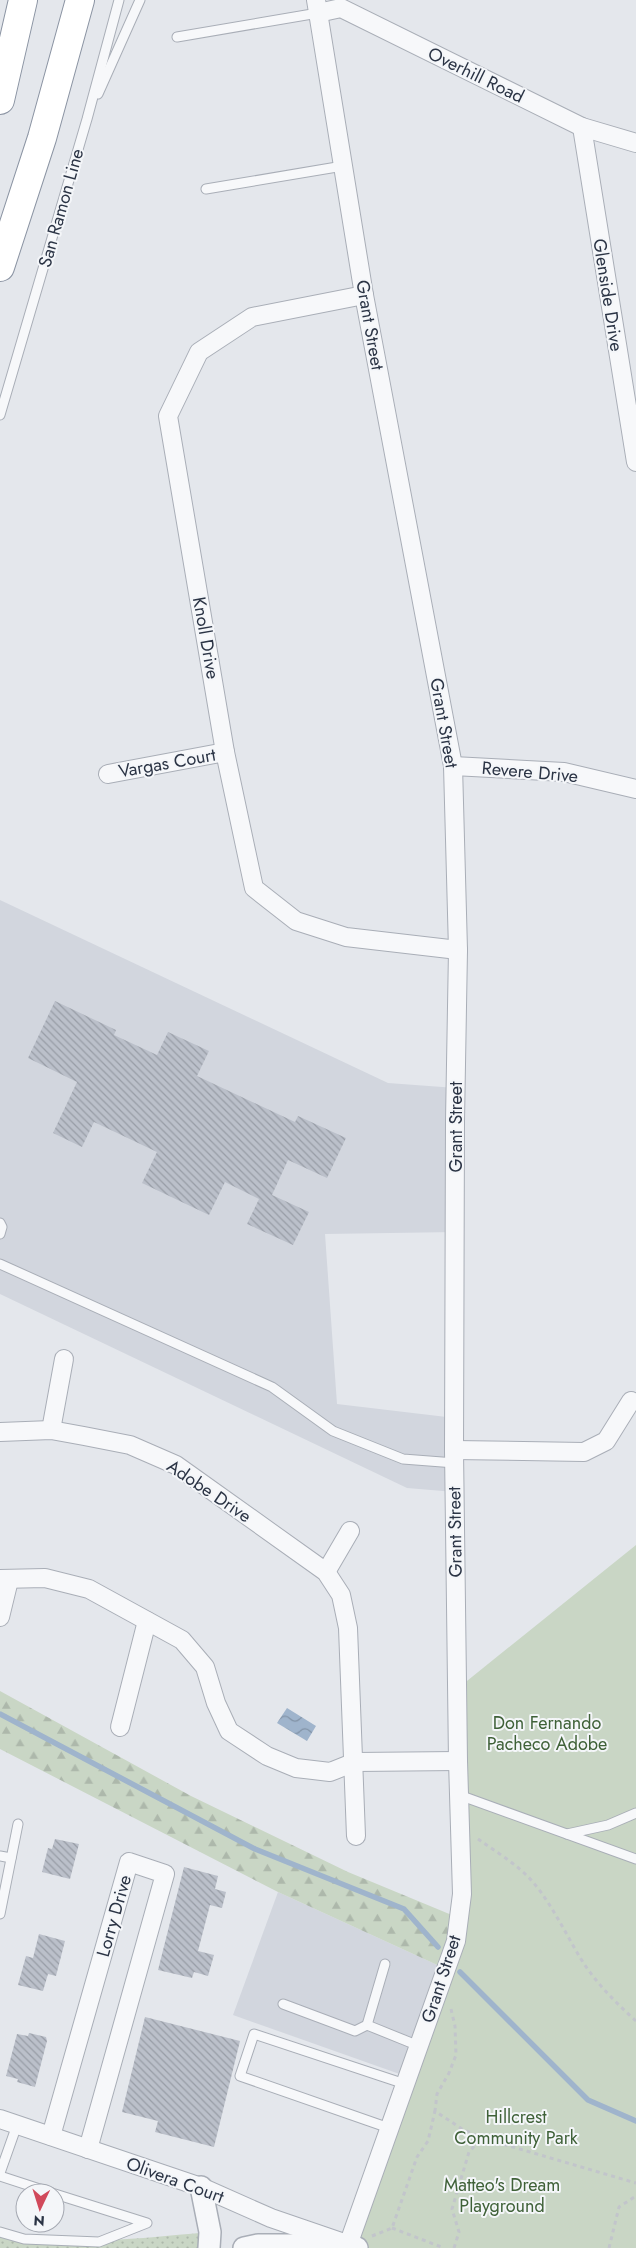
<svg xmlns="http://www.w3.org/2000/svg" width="636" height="2248" font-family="Jost,sans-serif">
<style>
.built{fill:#d2d6de}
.grass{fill:url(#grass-dots)}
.forest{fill:url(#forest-firs)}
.park{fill:#c9d6c5}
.water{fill:url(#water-waves)}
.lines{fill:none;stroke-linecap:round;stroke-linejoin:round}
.stream{stroke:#9fb4cc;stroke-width:5.5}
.building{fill:url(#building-back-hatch)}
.service-casing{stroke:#a9aeb7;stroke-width:11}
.minor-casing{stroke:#a9aeb7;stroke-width:20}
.tertiary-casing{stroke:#a9aeb7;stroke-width:24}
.motorway-casing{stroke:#8b94a3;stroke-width:30}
.path{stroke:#c2c5cb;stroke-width:3;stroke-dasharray:4 4;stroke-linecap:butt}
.service{stroke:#f7f8fa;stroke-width:9}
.minor{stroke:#f7f8fa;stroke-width:18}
.tertiary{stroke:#f7f8fa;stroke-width:21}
.motorway{stroke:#fff;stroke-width:28}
.labels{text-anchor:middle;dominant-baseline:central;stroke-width:4;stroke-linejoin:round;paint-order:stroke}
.street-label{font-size:18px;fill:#2b3445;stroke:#f4f6f9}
.park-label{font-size:18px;fill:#3f6138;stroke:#f4f6f9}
</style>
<defs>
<pattern id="grass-dots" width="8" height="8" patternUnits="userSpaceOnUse" patternTransform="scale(1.25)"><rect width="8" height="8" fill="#c9d6c5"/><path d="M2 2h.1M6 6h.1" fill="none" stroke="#adb8ab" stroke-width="1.8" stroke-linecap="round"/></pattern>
<pattern id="forest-firs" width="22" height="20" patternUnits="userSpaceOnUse" patternTransform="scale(1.25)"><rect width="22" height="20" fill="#c9d6c5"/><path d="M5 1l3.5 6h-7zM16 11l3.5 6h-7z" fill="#adb8ab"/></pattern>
<pattern id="water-waves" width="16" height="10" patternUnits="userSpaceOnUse" patternTransform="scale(1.25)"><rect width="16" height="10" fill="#9fb4cc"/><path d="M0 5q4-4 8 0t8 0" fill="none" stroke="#8293a7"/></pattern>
<pattern id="building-back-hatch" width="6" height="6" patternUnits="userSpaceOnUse" patternTransform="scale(1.25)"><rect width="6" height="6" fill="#bbc0ca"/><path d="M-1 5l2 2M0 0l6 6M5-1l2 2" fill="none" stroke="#989da6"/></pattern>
</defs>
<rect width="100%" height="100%" fill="#e4e7ec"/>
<g class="built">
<polygon points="0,900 388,1083 456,1088 456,1232 325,1234 337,1404 455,1418 455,1492 407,1488 0,1294"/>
<polygon points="278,1892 446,1969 408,2077 233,2015"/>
</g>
<path class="grass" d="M 0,2232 C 68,2248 141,2238 210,2232 L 209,2248 L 0,2248 Z"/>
<polygon class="forest" points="0,1691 191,1796 348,1872 459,1918 446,1969 278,1892 0,1749"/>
<polygon class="park" points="636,1545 636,2248 357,2248 389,2128 456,1941 457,1689"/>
<polygon class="water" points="287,1708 316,1726 307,1741 277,1723"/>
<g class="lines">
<g class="stream">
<polyline points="0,1714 255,1849 404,1909 438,1947"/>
<polyline points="460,1972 588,2100 636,2121"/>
</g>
</g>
<g class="building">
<polygon points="55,1001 116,1030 114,1035 157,1055 168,1032 209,1051 197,1076 295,1122 298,1116 346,1138 327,1178 288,1160 272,1195 309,1212 293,1245 247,1224 259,1199 225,1182 209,1215 142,1183 157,1152 94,1122 82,1147 53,1133 77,1082 28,1058"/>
<polygon points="55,1839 79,1844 70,1879 42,1872 48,1848 52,1849"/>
<polygon points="184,1867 218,1876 215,1889 226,1892 222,1908 210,1905 198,1951 214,1955 208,1976 194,1972 192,1978 158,1970"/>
<polygon points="39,1934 65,1941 56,1976 48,1974 43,1991 18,1985 26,1956 33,1958"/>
<polygon points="145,2017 240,2041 214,2147 155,2132 158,2121 122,2112"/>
<polygon points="29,2033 46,2037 47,2041 35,2087 17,2082 18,2079 6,2076 17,2034 28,2036"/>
</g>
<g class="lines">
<defs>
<g id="service">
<polyline points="177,37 318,13"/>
<polyline points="98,94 140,0"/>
<polyline points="206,189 343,166"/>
<polyline points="0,415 87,119 119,0"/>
<polyline points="0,1223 2,1227 0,1234"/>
<polyline points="0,1264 272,1387 333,1431 403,1459 455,1463"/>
<polyline points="459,1795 636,1859"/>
<polyline points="567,1834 608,1825 636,1813"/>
<polyline points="0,1856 11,1858"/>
<polyline points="0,1914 18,1824"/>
<polyline points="283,2004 355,2031 367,2025 419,2046"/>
<polyline points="367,2025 385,1964"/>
<polyline points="389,2128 240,2076 254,2034 405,2084"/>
<polyline points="0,2173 17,2125"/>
<polyline points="0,2176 52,2193"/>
<polyline points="0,2232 24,2239 99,2242 147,2223 55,2194"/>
</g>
<g id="minor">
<polyline points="316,0 364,295 453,766 458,950 455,1121 454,1450 458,1761 462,1894 456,1941 347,2248"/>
<polyline points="318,13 341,8 582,127 636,143"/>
<polyline points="582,127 636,462"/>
<polyline points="364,295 252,317 199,352 168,416 225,752 254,888 296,921 346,937 458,950"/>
<polyline points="453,766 564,772 636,789"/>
<polyline points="108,774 225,752"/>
<polyline points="51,1430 64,1359"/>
<polyline points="0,1432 51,1430 84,1436 130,1445 176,1465 326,1572 341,1595 348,1628 356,1836"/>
<polyline points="454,1450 584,1452 606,1441 631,1401"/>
<polyline points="326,1572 350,1531"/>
<polyline points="0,1579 45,1578 89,1589 182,1640 205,1667 216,1703 229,1731 267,1756 296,1768 330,1772 355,1762 458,1761"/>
<polyline points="0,1617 9,1580"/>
<polyline points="120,1727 147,1621"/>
<polyline points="0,2119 201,2187 271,2218 341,2242"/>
<polyline points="51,2136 129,1862 165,1874 88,2149"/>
</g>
<g id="tertiary">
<polyline points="201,2187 210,2232 209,2248"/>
<polyline points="244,2248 258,2245 348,2245 357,2248"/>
</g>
<g id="motorway">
<polyline points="0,100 23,0"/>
<polyline points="0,267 42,138 80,0"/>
</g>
</defs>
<use href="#service" class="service-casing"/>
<use href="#minor" class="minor-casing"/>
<use href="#tertiary" class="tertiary-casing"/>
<use href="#motorway" class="motorway-casing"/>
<g class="path">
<path d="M 478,1839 C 496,1852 517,1864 532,1881 C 552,1904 565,1933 581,1959 C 596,1983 615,2002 636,2021"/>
<polyline points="451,2009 455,2026 456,2055 449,2073 437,2094 435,2111 462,2129 482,2138 636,2183"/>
<polyline points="392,2228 444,2248"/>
<polyline points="372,2236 392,2228 417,2157 428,2141 435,2111"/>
<polyline points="454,2248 459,2232 452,2209 469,2152 482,2138"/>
<polyline points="609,2248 619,2207 636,2196"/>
</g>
<use href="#service" class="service"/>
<use href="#minor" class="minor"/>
<use href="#tertiary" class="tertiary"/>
<use href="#motorway" class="motorway"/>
</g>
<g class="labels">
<g class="street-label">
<text transform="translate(476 75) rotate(26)">Overhill Road</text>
<text transform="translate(61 208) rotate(-74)">San Ramon Line</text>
<text transform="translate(608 295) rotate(81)">Glenside Drive</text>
<text transform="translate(370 325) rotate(80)">Grant Street</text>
<text transform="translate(206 638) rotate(80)">Knoll Drive</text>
<text transform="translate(444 723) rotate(80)">Grant Street</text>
<text transform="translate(167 763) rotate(-10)">Vargas Court</text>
<text transform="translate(530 772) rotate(5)">Revere Drive</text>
<text transform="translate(456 1127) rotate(-90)">Grant Street</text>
<text transform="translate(209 1491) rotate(34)">Adobe Drive</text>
<text transform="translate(455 1532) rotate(-91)">Grant Street</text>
<text transform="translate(114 1916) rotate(-74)">Lorry Drive</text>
<text transform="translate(441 1979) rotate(-72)">Grant Street</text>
<text transform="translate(175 2180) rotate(20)">Olivera Court</text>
</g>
<g class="park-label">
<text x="547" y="1723">Don Fernando<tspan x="547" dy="21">Pacheco Adobe</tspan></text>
<text x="516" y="2117">Hillcrest<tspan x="516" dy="21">Community Park</tspan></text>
<text x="502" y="2185">Matteo's Dream<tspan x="502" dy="21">Playground</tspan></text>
</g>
</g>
<g transform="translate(40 2208) rotate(184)"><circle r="24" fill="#f4f6f9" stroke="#a4a8b1"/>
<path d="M0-4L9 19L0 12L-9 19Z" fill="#d1495b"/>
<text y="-8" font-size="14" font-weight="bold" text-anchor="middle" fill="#2b3445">N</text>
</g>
</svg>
